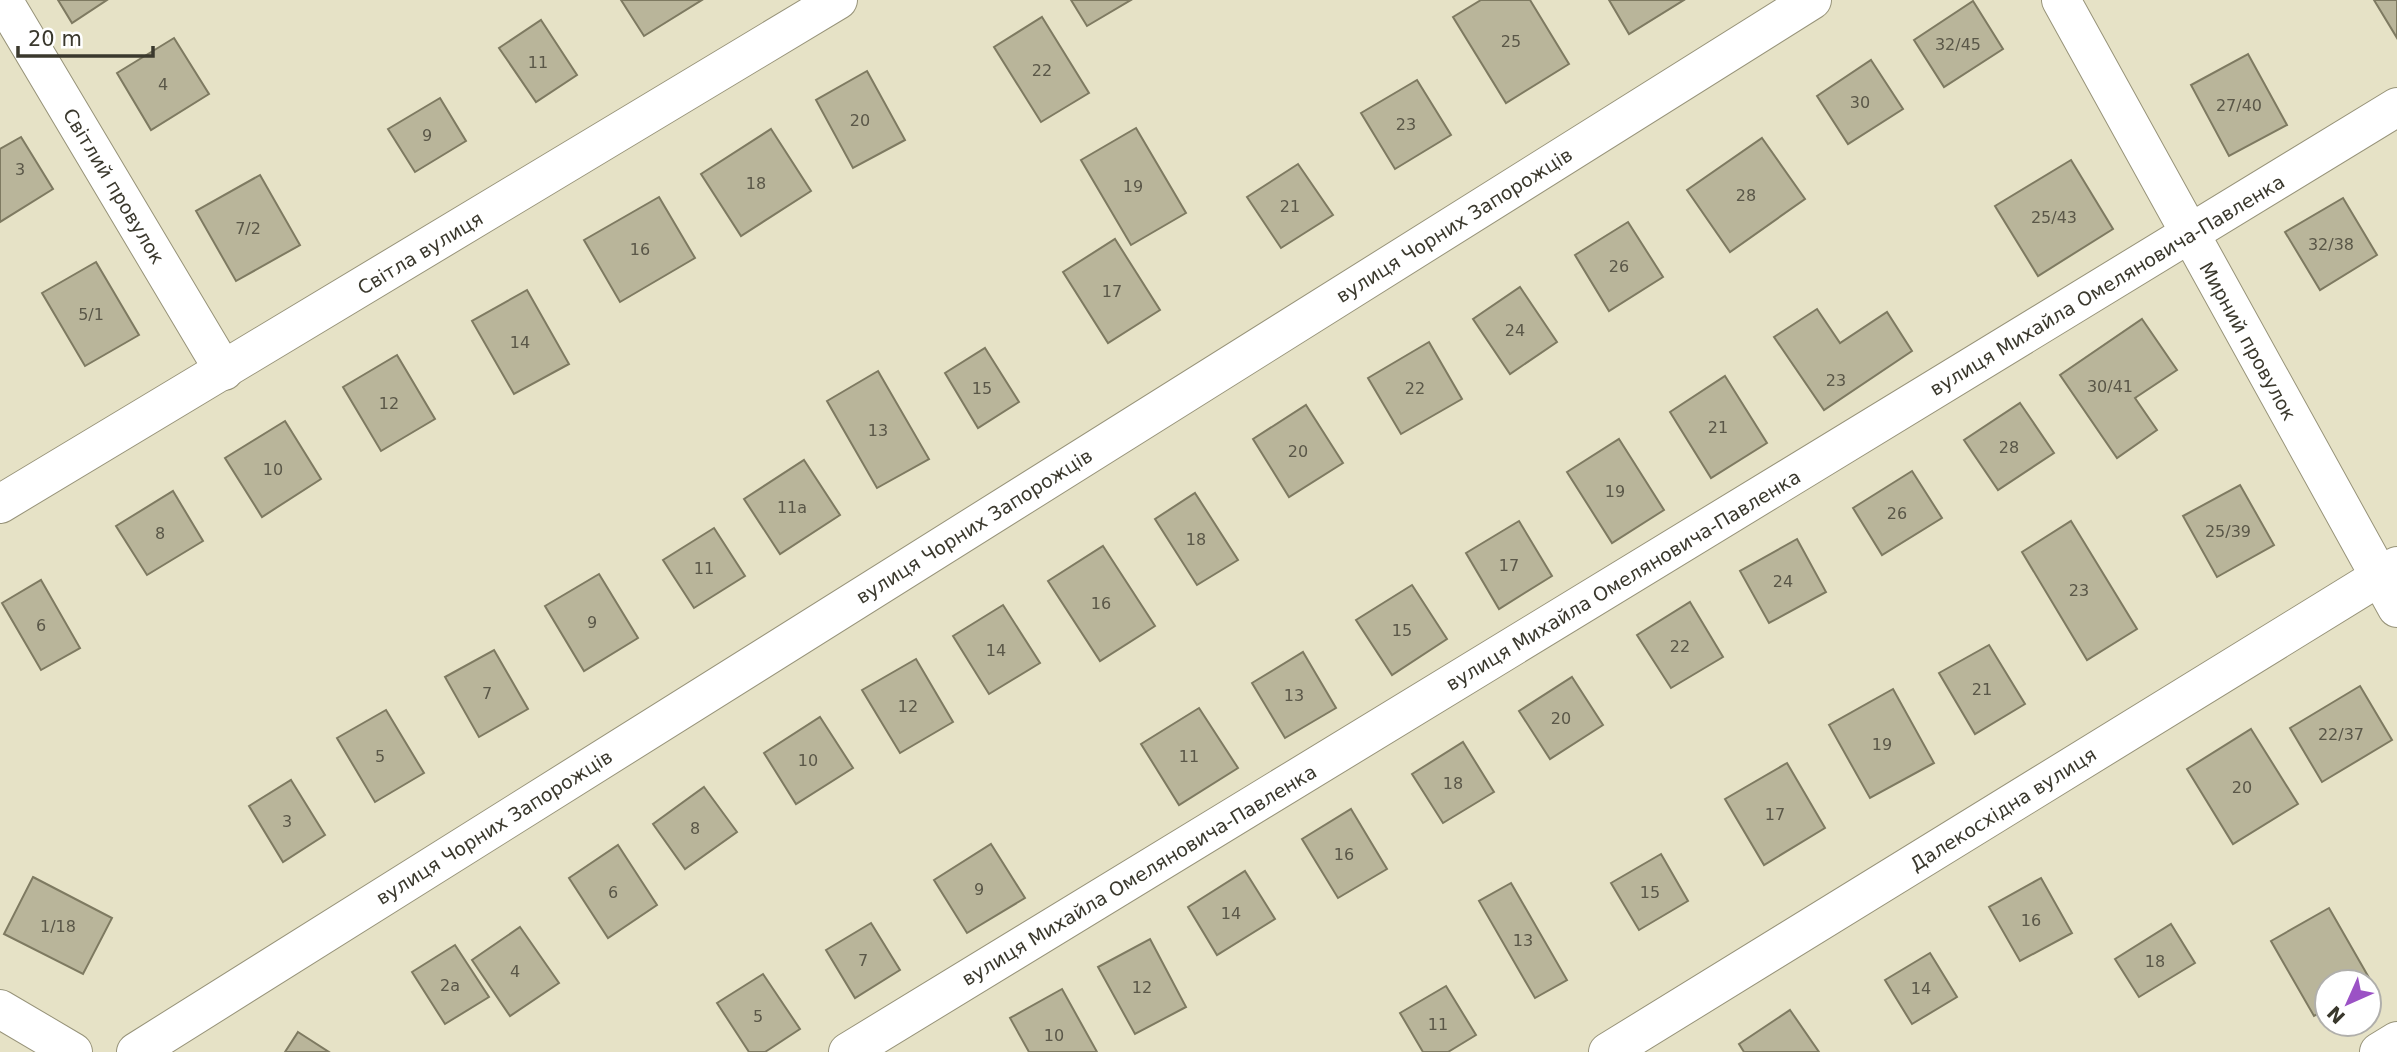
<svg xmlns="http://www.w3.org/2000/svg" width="2397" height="1052" font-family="'DejaVu Sans',sans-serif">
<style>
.building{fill:#b9b59a;stroke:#7e7a61;stroke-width:2}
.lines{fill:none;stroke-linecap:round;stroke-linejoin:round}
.minor-casing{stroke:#979379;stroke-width:40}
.minor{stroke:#fff;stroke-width:38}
.labels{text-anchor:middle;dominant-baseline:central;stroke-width:6;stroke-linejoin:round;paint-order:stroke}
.number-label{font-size:16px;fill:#5a5748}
.street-label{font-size:19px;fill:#3a382d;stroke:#fff}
</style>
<rect width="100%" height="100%" fill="#e6e2c6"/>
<g class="building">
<polygon points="58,0 107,0 72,23"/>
<polygon points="621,0 702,0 644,36"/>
<polygon points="1071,0 1131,0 1087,26"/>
<polygon points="1481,0 1530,0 1569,64 1506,103 1453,17"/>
<polygon points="1609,0 1684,0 1629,34"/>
<polygon points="2374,0 2397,0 2397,38"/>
<polygon points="1973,1 2003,49 1944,87 1914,40"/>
<polygon points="1042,17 1089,93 1041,122 994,47"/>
<polygon points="541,20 577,75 536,102 499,48"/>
<polygon points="174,38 209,94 151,130 117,73"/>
<polygon points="2248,54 2287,125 2229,156 2191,85"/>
<polygon points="1871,60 1903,109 1848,144 1817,96"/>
<polygon points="867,71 905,140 853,168 816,100"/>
<polygon points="1417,80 1451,135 1395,169 1361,113"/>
<polygon points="440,98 466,141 415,172 388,129"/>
<polygon points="1136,128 1186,213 1131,245 1081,160"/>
<polygon points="771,129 811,191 741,236 701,174"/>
<polygon points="21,137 53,189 0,222 0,149"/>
<polygon points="1762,138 1805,199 1730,252 1687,190"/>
<polygon points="2071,160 2113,229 2038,276 1995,206"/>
<polygon points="1298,164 1333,215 1281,248 1247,197"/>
<polygon points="260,175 300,245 236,281 196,211"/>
<polygon points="659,197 695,258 620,302 584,240"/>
<polygon points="2343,198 2377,255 2320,290 2285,232"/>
<polygon points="1628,222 1663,277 1609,311 1575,255"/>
<polygon points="1115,239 1160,310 1108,343 1063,272"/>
<polygon points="96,262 139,335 85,366 42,293"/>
<polygon points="1520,287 1557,342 1510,374 1473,319"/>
<polygon points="527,290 569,364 514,394 472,321"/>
<polygon points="1817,309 1840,343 1887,312 1912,351 1824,410 1774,337"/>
<polygon points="2142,319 2177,370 2135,398 2157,430 2117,458 2060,375"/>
<polygon points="1429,342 1462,399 1401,434 1368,378"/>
<polygon points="985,348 1019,402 978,428 945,373"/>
<polygon points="397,355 435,419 381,451 343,387"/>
<polygon points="878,371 929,459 877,488 827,401"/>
<polygon points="1725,376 1767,443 1711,478 1670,412"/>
<polygon points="2020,403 2054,453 1998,490 1964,440"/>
<polygon points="1306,405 1343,463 1289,497 1253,439"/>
<polygon points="285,421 321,479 262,517 225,458"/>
<polygon points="1619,439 1664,510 1612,543 1567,472"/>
<polygon points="804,460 840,515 780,554 744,499"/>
<polygon points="1912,471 1942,518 1882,555 1853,508"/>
<polygon points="2240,485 2274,545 2217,577 2183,516"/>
<polygon points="173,491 203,541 147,575 116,526"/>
<polygon points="1195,493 1238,560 1197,585 1155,519"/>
<polygon points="1519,521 1552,576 1499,609 1466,553"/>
<polygon points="2071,521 2137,629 2087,660 2022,552"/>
<polygon points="714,528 745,576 694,608 663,560"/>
<polygon points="1797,539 1826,592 1769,623 1740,571"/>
<polygon points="1103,546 1155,626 1100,661 1048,581"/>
<polygon points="599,574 638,638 584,671 545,606"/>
<polygon points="41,580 80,648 41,670 2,603"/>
<polygon points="1412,585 1447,639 1392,675 1356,620"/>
<polygon points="1690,602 1723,657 1671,688 1637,635"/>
<polygon points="1003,605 1040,663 989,694 953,636"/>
<polygon points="1989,645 2025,704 1975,734 1939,673"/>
<polygon points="494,650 528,709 479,737 445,677"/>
<polygon points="1303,652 1336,708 1285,738 1252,683"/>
<polygon points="916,659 953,722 900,753 862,690"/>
<polygon points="1572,677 1603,725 1550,759 1519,711"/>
<polygon points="2360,686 2392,740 2322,782 2290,728"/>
<polygon points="1893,689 1934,763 1870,798 1829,725"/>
<polygon points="1199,708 1238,768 1179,805 1141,744"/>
<polygon points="386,710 424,773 375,802 337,738"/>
<polygon points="820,717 853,768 796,804 764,753"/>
<polygon points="2251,729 2298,804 2233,844 2187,769"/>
<polygon points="1463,742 1494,792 1443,823 1412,774"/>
<polygon points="1787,763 1825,828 1764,865 1725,799"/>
<polygon points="291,780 325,835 283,862 249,806"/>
<polygon points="704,787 737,832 685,869 653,824"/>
<polygon points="1351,809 1387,869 1338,898 1302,839"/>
<polygon points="991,844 1025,898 967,933 934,880"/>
<polygon points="618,845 657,905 608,938 569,878"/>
<polygon points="1661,854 1688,901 1639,930 1611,883"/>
<polygon points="1245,871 1275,919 1217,955 1188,907"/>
<polygon points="33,877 112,918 83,974 4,934"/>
<polygon points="2041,878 2072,933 2020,961 1989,907"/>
<polygon points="1511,883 1567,980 1535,998 1479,901"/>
<polygon points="2329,908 2372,983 2327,982 2327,1009 2314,1016 2271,941"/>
<polygon points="871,923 900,970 855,998 826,950"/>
<polygon points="2171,924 2195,963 2139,997 2115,959"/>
<polygon points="520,927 559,983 510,1016 472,960"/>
<polygon points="1150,939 1186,1007 1135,1034 1098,967"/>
<polygon points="455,945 489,997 445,1024 412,972"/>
<polygon points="1930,953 1957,997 1912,1024 1885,980"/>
<polygon points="763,974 800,1029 765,1052 749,1052 717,1003"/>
<polygon points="1446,986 1476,1035 1448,1052 1423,1052 1400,1013"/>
<polygon points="1062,989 1097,1052 1029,1052 1010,1018"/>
<polygon points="1790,1010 1819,1052 1744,1052 1739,1044"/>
<polygon points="298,1032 329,1052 285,1052"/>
</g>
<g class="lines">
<defs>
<g id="minor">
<polyline points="3,0 224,371"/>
<polyline points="2061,0 2397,608"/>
<polyline points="0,504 838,0"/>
<polyline points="0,1009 73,1052"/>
<polyline points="136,1052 1812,0"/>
<polyline points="848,1052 2397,107"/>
<polyline points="1608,1052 2397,566"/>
<polyline points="2379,1052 2397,1041"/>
</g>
</defs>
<use href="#minor" class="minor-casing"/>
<use href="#minor" class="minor"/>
</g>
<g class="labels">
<g class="number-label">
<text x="1511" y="41">25</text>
<text x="1958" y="44">32/45</text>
<text x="538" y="62">11</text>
<text x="1042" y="70">22</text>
<text x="163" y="84">4</text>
<text x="1860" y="102">30</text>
<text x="2239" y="105">27/40</text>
<text x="860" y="120">20</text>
<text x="1406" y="124">23</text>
<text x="427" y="135">9</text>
<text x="20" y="169">3</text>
<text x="756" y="183">18</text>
<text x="1133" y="186">19</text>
<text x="1746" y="195">28</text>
<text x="1290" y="206">21</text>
<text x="2054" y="217">25/43</text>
<text x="248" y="228">7/2</text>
<text x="2331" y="244">32/38</text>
<text x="640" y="249">16</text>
<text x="1619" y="266">26</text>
<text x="1112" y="291">17</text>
<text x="91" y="314">5/1</text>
<text x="1515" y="330">24</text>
<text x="520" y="342">14</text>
<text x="1836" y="380">23</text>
<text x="2110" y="386">30/41</text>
<text x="982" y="388">15</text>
<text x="1415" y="388">22</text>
<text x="389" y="403">12</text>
<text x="1718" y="427">21</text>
<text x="878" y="430">13</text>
<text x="2009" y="447">28</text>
<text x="1298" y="451">20</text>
<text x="273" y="469">10</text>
<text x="1615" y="491">19</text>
<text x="792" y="507">11а</text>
<text x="1897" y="513">26</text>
<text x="2228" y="531">25/39</text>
<text x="160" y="533">8</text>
<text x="1196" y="539">18</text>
<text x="1509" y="565">17</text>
<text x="704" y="568">11</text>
<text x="1783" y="581">24</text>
<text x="2079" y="590">23</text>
<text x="1101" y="603">16</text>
<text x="592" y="622">9</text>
<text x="41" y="625">6</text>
<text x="1402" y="630">15</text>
<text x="1680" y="646">22</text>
<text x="996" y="650">14</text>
<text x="1982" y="689">21</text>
<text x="487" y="693">7</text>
<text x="1294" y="695">13</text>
<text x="908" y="706">12</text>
<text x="1561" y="718">20</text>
<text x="2341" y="734">22/37</text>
<text x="1882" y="744">19</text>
<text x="380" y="756">5</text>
<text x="1189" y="756">11</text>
<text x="808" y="760">10</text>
<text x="1453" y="783">18</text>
<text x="2242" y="787">20</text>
<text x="1775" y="814">17</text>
<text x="287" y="821">3</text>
<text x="695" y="828">8</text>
<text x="1344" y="854">16</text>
<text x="979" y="889">9</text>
<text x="613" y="892">6</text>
<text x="1650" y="892">15</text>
<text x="1231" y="913">14</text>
<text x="2031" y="920">16</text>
<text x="58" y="926">1/18</text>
<text x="1523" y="940">13</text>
<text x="863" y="960">7</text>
<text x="2155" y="961">18</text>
<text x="515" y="971">4</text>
<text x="450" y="985">2а</text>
<text x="1142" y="987">12</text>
<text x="1921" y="988">14</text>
<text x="758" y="1016">5</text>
<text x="1438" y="1024">11</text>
<text x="1054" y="1035">10</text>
</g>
<g class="street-label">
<text transform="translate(114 186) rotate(59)">Світлий провулок</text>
<text transform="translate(1454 225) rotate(-32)">вулиця Чорних Запорожців</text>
<text transform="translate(420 253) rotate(-31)">Світла вулиця</text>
<text transform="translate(2107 285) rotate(-31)">вулиця Михайла Омеляновича-Павленка</text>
<text transform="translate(2248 341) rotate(61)">Мирний провулок</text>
<text transform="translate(974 526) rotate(-32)">вулиця Чорних Запорожців</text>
<text transform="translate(1623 580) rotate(-31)">вулиця Михайла Омеляновича-Павленка</text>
<text transform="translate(2003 809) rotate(-32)">Далекосхідна вулиця</text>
<text transform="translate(494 827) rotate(-32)">вулиця Чорних Запорожців</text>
<text transform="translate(1139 875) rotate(-31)">вулиця Михайла Омеляновича-Павленка</text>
</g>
</g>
<g transform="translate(2348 1003) rotate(225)"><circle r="33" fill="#ffffff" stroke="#b0afab" stroke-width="2"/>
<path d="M0-5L12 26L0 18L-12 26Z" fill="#9b52c5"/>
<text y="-10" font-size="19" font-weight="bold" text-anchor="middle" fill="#3a382d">N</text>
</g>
<path d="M18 46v10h135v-10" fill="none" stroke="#3a382d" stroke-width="3.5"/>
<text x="28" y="46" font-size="21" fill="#3a382d" stroke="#ffffff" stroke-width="5" paint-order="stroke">20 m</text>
</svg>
